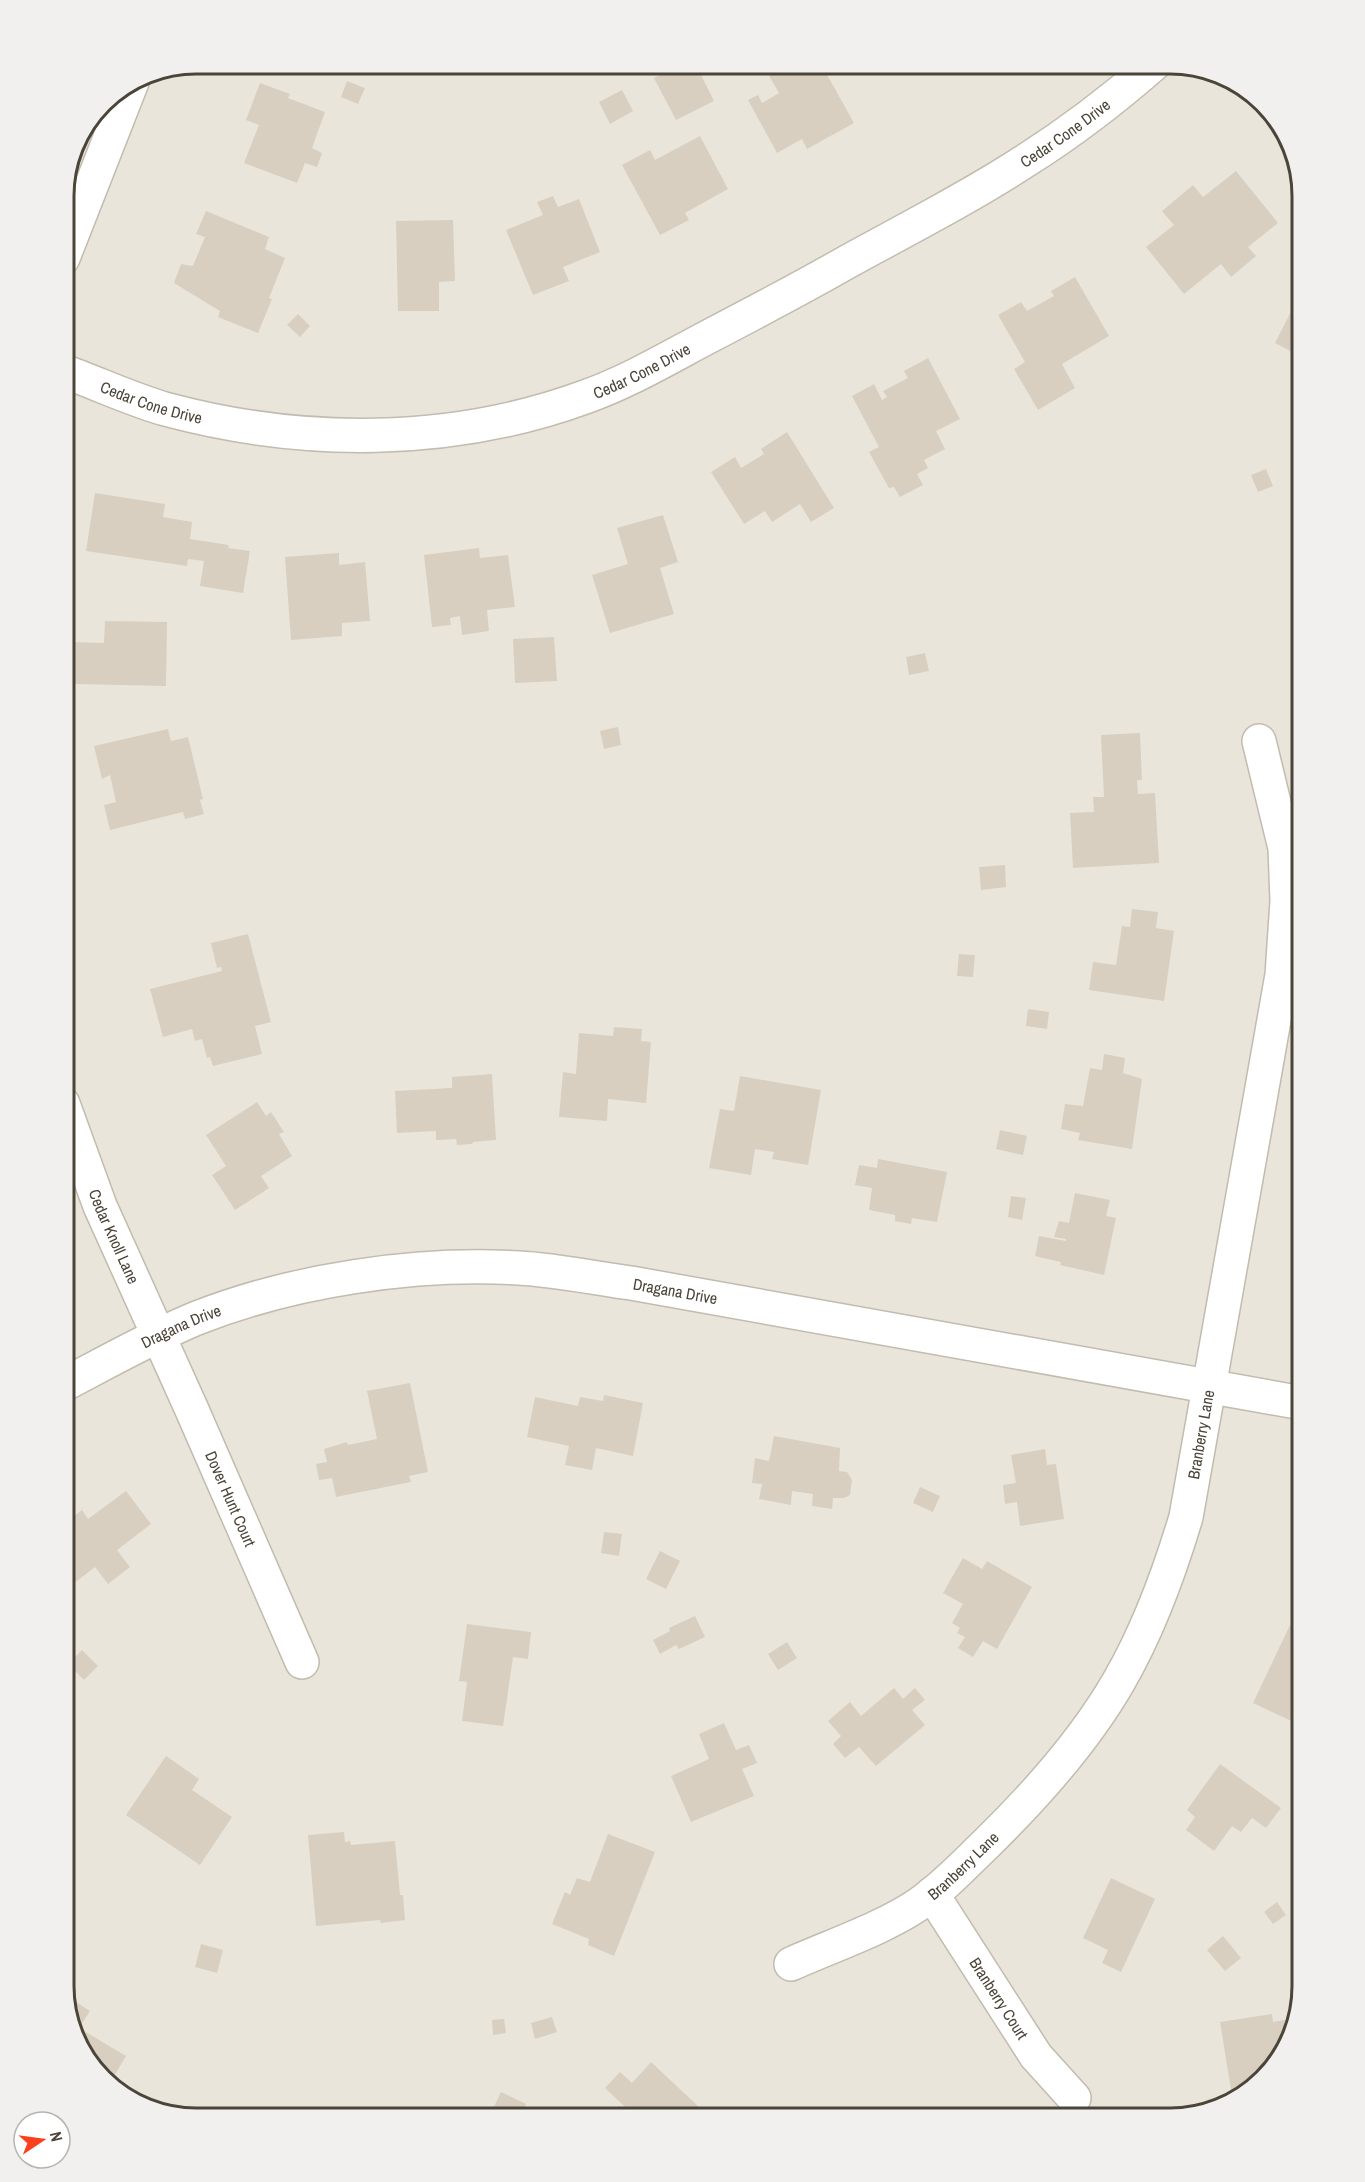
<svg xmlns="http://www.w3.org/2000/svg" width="1365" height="2182" font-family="'Archivo Narrow',sans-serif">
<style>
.residential{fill:#eae5da}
.building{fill:#d8cfc1}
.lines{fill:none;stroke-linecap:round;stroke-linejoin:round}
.minor-casing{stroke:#c2bbae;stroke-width:36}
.minor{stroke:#fff;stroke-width:33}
.labels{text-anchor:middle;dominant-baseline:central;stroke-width:6;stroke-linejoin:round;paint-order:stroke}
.street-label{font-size:16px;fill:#4b4439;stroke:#fff}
.rim{fill:none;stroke:#4b4439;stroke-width:3}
</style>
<rect width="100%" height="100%" fill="#f6f3ec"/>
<polygon class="residential" points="195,63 1179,63 1243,85 1288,136 1302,195 1302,1987 1280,2060 1229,2105 1170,2119 187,2119 122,2097 77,2046 63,1987 63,187 73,144 102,102 145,73"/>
<g class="building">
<polygon points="683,63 695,63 714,101 676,120 654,78"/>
<polygon points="792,63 814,63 816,66 821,64 854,123 807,149 802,139 777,153 748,100 758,95 762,103 779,93 769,76"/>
<polygon points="887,63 920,63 906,71 902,65 892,71"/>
<polygon points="347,81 365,88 358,104 341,97"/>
<polygon points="260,83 290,94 288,98 325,112 312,148 322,153 317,167 305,163 297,183 244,163 259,125 246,120"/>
<polygon points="622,90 633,111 610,124 599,102"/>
<polygon points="700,136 728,189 685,213 689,220 660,235 622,165 650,150 655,160"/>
<polygon points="1236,171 1278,223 1248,247 1256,256 1231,277 1221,264 1184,294 1146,247 1174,225 1162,211 1193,185 1203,197"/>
<polygon points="553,196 558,207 579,199 600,252 563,267 569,281 533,295 506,230 543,215 537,202"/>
<polygon points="206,211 269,237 265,249 285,258 269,298 272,299 258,333 218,317 220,311 174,283 181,264 193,266 205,237 196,234"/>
<polygon points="453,220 455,281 439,282 439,311 398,311 396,221"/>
<polygon points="1075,277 1109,336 1062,364 1075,388 1038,410 1014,369 1025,362 998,315 1021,302 1027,311 1054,296 1051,291"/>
<polygon points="1302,290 1302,351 1300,356 1275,343"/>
<polygon points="298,314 310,326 300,337 287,325"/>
<polygon points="928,358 960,419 936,431 945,449 924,460 928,468 917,474 923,485 900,497 894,487 889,488 869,452 879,447 852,396 874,384 882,400 887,397 883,391 908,378 904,371"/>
<polygon points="787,432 834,508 811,522 800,504 772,522 765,511 744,524 711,472 735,457 741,468 764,454 761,449"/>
<polygon points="1266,469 1273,486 1258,492 1251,475"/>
<polygon points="95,493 165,504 163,517 192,522 190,539 229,545 228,548 250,551 243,593 200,586 204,561 188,559 187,566 86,551"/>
<polygon points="663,515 678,562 660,568 674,614 610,633 592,575 628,564 617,528"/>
<polygon points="479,548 480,558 508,555 515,607 487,610 489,631 462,635 460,616 450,618 451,625 432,627 424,555"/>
<polygon points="339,553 339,565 365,562 370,621 342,623 342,636 291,640 285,557"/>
<polygon points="105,621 167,622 166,686 74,684 74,642 104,643"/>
<polygon points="554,637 557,681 515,683 513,639"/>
<polygon points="925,653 929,671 909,675 906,657"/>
<polygon points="618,727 621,745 604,749 600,731"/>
<polygon points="168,729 171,741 188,737 203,799 200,800 204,814 185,819 183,812 110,830 104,805 116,802 110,775 102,779 94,746"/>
<polygon points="1140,733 1142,780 1137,780 1138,794 1155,793 1159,863 1073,868 1070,813 1094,812 1093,797 1104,797 1101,735"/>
<polygon points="1005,865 1006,887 981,890 979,867"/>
<polygon points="1132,909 1158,912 1156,928 1174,931 1164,1001 1089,990 1093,962 1116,965 1122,926 1130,927"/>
<polygon points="248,934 271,1022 255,1026 262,1054 213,1066 210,1057 207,1058 202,1039 195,1041 192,1029 163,1037 150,989 222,971 221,967 217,968 211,943"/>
<polygon points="959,954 975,955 973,977 957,976"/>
<polygon points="1028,1009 1049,1012 1047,1029 1026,1026"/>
<polygon points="614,1027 642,1029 641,1041 651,1042 646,1103 608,1099 607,1121 559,1117 563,1072 576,1074 579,1033 613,1036"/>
<polygon points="1104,1054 1125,1058 1123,1073 1142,1079 1132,1149 1078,1140 1080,1133 1061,1129 1065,1104 1083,1106 1090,1068 1102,1070"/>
<polygon points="492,1074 496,1140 473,1142 472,1144 457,1145 456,1139 436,1140 436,1131 397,1133 395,1091 452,1088 452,1077"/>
<polygon points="740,1076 821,1090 808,1165 772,1159 774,1152 755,1149 751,1175 709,1168 720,1109 734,1111"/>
<polygon points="257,1102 266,1116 271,1112 284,1132 279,1134 292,1156 261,1176 269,1188 235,1210 212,1175 226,1166 206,1135"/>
<polygon points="1000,1130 1027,1136 1023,1155 996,1149"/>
<polygon points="878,1159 947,1172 937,1222 912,1218 911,1224 895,1221 895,1215 869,1210 872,1188 855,1185 859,1165 877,1168"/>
<polygon points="1075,1193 1110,1200 1106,1216 1116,1218 1104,1275 1060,1265 1061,1262 1035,1256 1039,1236 1066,1241 1066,1239 1054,1237 1059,1221 1069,1223"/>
<polygon points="1011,1196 1026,1198 1022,1220 1008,1217"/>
<polygon points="410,1383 428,1472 409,1476 411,1482 336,1497 332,1478 319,1480 316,1464 327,1462 324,1449 347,1442 348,1445 377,1439 367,1391"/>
<polygon points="604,1395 643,1403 633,1456 596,1448 592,1470 565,1465 569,1446 527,1437 535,1397 578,1406 580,1397 603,1401"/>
<polygon points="774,1436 840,1448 839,1471 847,1472 852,1480 850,1495 844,1498 833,1498 832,1509 812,1506 813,1494 792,1491 791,1505 759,1499 762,1484 752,1483 755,1458 769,1461"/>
<polygon points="1045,1449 1047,1465 1056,1464 1064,1519 1020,1526 1017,1502 1005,1504 1003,1485 1016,1483 1011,1455"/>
<polygon points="920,1487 940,1496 933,1512 913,1503"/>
<polygon points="126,1491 151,1524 117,1550 130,1567 108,1584 95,1567 65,1590 63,1588 63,1524 82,1510 88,1519"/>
<polygon points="604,1532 622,1534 619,1556 601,1553"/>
<polygon points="660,1551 680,1561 666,1589 646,1579"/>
<polygon points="963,1558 982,1569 987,1561 1032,1587 997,1649 983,1641 973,1657 958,1648 965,1637 957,1633 960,1628 952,1623 963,1604 943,1593"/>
<polygon points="695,1616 705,1637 679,1649 676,1645 660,1654 653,1640 670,1631 669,1628"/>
<polygon points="467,1624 531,1632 528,1659 513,1657 503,1726 462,1721 467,1682 459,1681"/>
<polygon points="1290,1625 1302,1630 1302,1721 1300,1725 1253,1703"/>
<polygon points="787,1642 797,1658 778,1670 768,1654"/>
<polygon points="82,1650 98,1666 84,1680 68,1664"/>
<polygon points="894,1688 903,1699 915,1688 925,1700 912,1710 925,1725 876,1766 859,1747 845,1758 833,1744 841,1736 828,1721 850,1702 861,1716"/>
<polygon points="724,1723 736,1750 749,1745 757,1763 742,1769 754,1796 691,1822 671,1776 709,1759 699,1734"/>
<polygon points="166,1756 199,1779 192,1790 232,1817 200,1865 126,1815"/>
<polygon points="1220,1764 1281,1808 1266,1828 1252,1818 1241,1832 1232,1826 1214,1851 1186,1830 1195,1817 1187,1810"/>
<polygon points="344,1832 345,1842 350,1841 351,1845 395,1841 400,1895 403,1895 405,1920 381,1923 380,1920 316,1926 308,1835"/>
<polygon points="608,1834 655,1852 614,1956 588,1945 589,1939 552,1924 565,1892 570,1895 577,1878 590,1882"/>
<polygon points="1111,1878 1155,1899 1121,1972 1102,1963 1108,1950 1083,1938"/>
<polygon points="1277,1902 1286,1915 1273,1924 1264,1912"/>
<polygon points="1223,1936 1241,1958 1225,1971 1207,1950"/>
<polygon points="201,1944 223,1950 217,1973 195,1967"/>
<polygon points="65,1995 90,2011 79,2028 126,2056 110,2083 77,2046"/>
<polygon points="1272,2014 1273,2022 1290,2019 1290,2025 1284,2046 1273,2047 1276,2063 1233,2102 1220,2022"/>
<polygon points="552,2017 557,2032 535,2039 531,2023"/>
<polygon points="504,2019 506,2033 493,2035 492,2020"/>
<polygon points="651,2062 700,2108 690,2119 638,2119 605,2088 620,2072 632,2083"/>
<polygon points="501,2092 526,2104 520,2119 497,2119 490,2115"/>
</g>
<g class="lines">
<defs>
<g id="minor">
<polyline points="63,258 132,82"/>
<path id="s1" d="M 63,371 C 97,383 130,399 165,409 C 302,446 451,446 585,397 C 627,382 665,360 704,339 C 752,314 800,289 847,262 C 907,229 968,198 1025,161 C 1071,132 1114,99 1155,63"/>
<path id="s2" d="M 63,1104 L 100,1206 L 192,1410 L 302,1662"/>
<path id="s3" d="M 63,1385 C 107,1362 151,1337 197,1318 C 294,1280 415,1262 519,1268 C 556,1270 594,1278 631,1283 L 1302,1403"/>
<path id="s4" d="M 932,1894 L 1036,2056 L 1074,2098"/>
<path id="s5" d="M 791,1964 C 831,1946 884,1928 919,1904 C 944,1887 965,1864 987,1843 C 1035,1796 1085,1740 1119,1681 C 1149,1629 1169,1574 1186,1517 L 1282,975 L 1287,901 L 1285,848 L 1259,741"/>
</g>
</defs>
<use href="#minor" class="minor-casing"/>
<use href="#minor" class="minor"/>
</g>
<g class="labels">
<g class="street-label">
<text stroke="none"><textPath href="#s1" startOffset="1084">Cedar Cone Drive</textPath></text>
<text stroke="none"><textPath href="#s1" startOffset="598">Cedar Cone Drive</textPath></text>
<text stroke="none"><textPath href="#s1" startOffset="94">Cedar Cone Drive</textPath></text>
<text stroke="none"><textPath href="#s2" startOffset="142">Cedar Knoll Lane</textPath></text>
<text stroke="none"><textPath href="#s3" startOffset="636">Dragana Drive</textPath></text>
<text stroke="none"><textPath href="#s3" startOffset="132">Dragana Drive</textPath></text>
<text stroke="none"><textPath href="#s5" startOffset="704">Branberry Lane</textPath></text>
<text stroke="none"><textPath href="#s2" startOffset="429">Dover Hunt Court</textPath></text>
<text stroke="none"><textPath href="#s5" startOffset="200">Branberry Lane</textPath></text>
<text stroke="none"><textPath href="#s4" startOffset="124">Branberry Court</textPath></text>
</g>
</g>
<path d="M0 0H1365V2182H0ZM196 74H1170A122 122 0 0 1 1292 196V1986A122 122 0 0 1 1170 2108H196A122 122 0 0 1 74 1986V196A122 122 0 0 1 196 74Z" fill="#f1f0ef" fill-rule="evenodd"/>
<path class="rim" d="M196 74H1170A122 122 0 0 1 1292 196V1986A122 122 0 0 1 1170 2108H196A122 122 0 0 1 74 1986V196A122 122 0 0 1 196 74Z"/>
<g transform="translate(42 2140) rotate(77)"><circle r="28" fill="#ffffff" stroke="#b7b4b0" stroke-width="1.5"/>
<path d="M0-4.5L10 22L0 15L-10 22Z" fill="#fc3f1d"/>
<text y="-9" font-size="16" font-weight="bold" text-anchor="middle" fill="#4b4439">N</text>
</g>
</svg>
